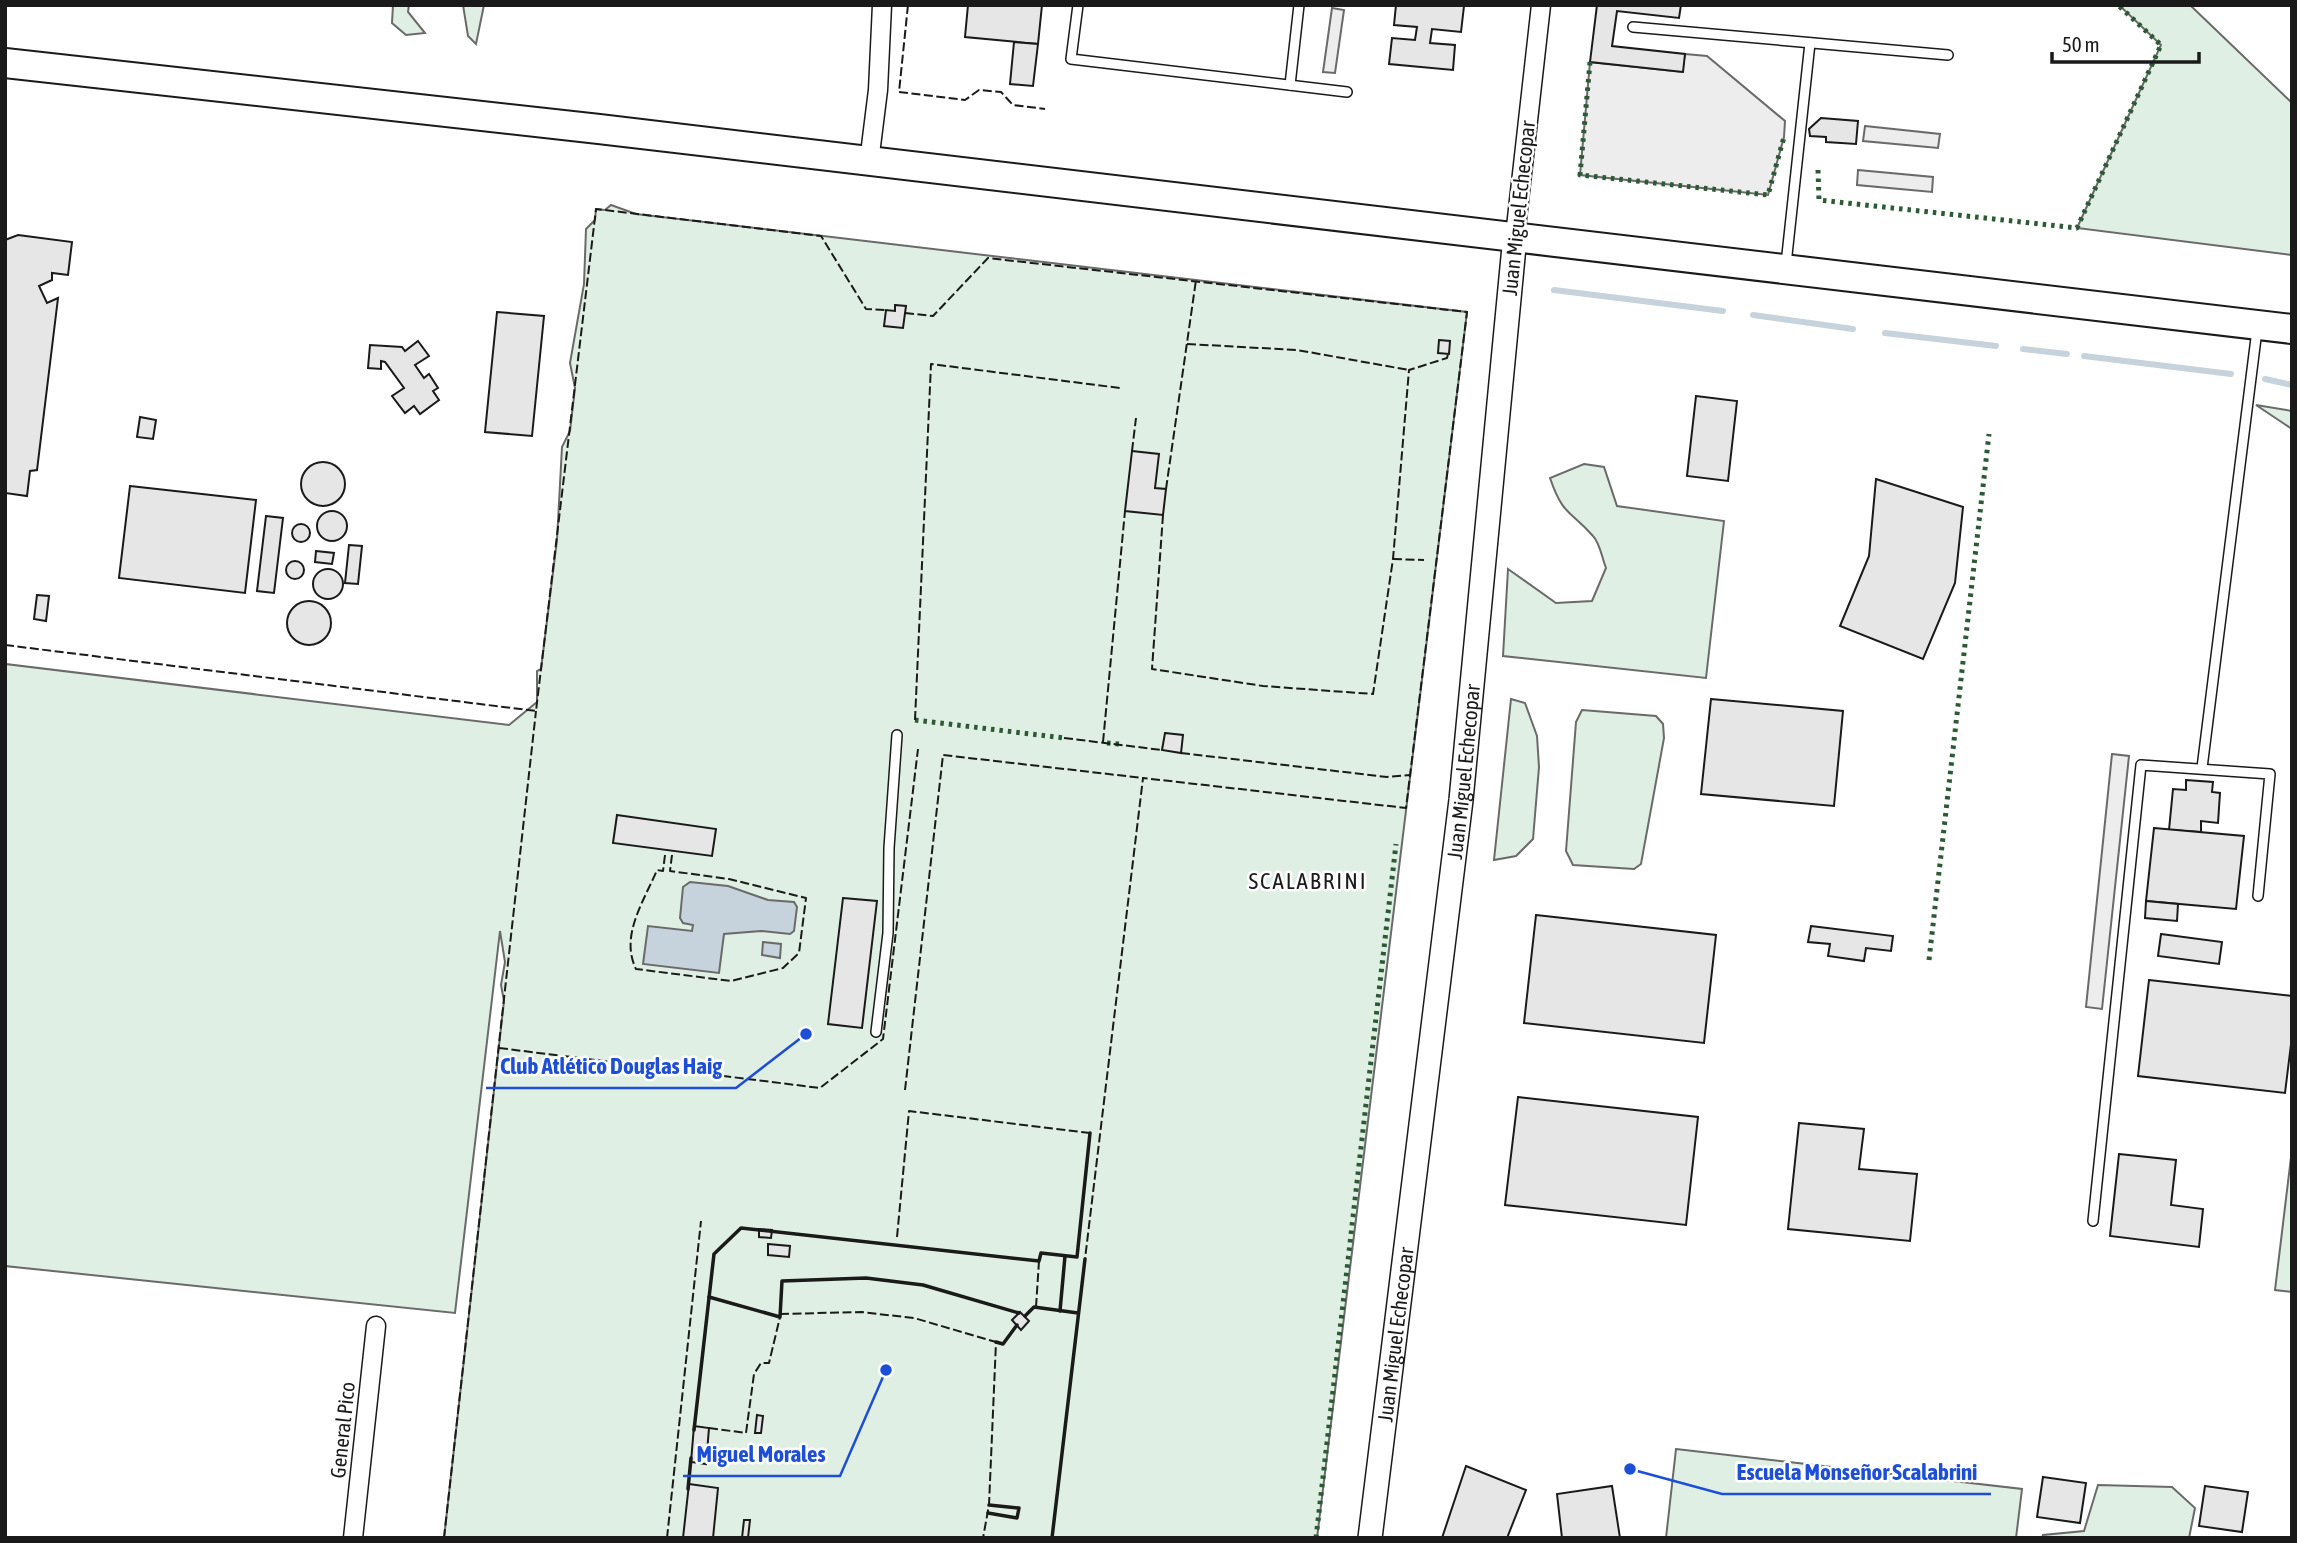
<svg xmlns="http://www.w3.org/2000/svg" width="2297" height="1543" font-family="'Asap Condensed',sans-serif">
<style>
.green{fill:#e0efe3;stroke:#6a6a6a;stroke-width:2}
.parking{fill:#ededed;stroke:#6a6a6a;stroke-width:2}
.water{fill:#c6d2dc;stroke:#6a6a6a;stroke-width:2}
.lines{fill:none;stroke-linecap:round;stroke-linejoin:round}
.stream{stroke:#c6d2dc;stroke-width:6}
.building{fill:#e6e6e6;stroke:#1a1a1a;stroke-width:2}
.service-casing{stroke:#1a1a1a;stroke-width:12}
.minor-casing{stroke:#1a1a1a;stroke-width:21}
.tertiary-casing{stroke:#1a1a1a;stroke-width:26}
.primary-casing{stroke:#1a1a1a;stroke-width:32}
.service{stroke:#fff;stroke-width:9}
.minor{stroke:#fff;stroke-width:18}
.tertiary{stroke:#fff;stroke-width:23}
.primary{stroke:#fff;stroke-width:28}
.hedge{stroke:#2b5a34;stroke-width:5;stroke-dasharray:3.5 5;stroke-linecap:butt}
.fence{stroke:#1a1a1a;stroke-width:2;stroke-dasharray:9 3.5;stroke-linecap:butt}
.wall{stroke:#1a1a1a;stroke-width:3.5}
.labels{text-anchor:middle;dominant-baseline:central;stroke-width:5;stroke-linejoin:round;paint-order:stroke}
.street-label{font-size:21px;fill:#1a1a1a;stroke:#fff}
.neighbourhood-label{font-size:23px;letter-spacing:2px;fill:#1a1a1a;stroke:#fff}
.leader{fill:none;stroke:#1d4ed8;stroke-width:2.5}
.callout-dot{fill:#1d4ed8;stroke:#fff;stroke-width:2.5}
.callout-label{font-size:23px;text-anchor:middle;font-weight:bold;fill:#1d4ed8;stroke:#fff;stroke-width:5;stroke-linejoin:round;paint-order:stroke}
</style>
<rect width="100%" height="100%" fill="#fff"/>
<g class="green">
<polygon points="393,5 409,5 408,12 425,33 406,35 392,23"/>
<polygon points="463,5 484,5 476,44 468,36"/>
<polygon points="2119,5 2190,5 2292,103 2292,255 2077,228 2161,45"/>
<polygon points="611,205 636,214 1467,312 1317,1538 444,1538 504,1001 501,985 505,962 500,931 455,1313 5,1266 5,664 509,725 537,702 537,671 541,669 557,540 562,447 570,431 575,388 570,363 584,284 586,229 595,220 596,209 605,210"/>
<polygon points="2256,405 2292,411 2292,429"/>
<path d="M 1584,464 L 1604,467 L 1617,506 L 1724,521 L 1706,678 L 1503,656 L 1508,569 L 1556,603 L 1592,601 L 1606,568 C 1602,558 1600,543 1593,536 C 1570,510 1563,516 1550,478 Z"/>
<polygon points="1511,699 1525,703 1537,736 1539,767 1533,839 1516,856 1494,860"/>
<polygon points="1582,710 1656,716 1663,724 1664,738 1641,864 1634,869 1573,865 1566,851 1576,722"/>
<polygon points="2292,1149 2292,1292 2275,1290"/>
<polygon points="1676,1449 2022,1489 2016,1538 1666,1538"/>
<polygon points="2098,1485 2172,1487 2195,1508 2189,1538 2042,1538 2043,1535 2084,1531"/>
</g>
<g class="parking">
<polygon points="1332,8 1344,10 1335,73 1323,72"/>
<polygon points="1685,54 1707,56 1785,121 1784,137 1768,195 1580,175 1590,62 1682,72"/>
<polygon points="1865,126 1940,134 1938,148 1863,141"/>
<polygon points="1858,170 1933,177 1932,192 1857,185"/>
<polygon points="2112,754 2129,756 2102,1009 2086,1007"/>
</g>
<g class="water">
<polygon points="690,882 728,886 768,900 794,902 797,907 794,931 790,934 761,931 724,934 719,973 643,964 648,926 692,931 693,925 683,923 680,918 683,887"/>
<polygon points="763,942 781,944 780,958 762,955"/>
</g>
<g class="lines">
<g class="stream">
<polyline points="1554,290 1723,311"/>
<polyline points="1753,315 1853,329"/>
<polyline points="1885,333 1996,346"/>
<polyline points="2023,349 2067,354"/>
<polyline points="2084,356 2231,374"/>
<polyline points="2265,379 2292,385"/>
</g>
</g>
<g class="building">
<polygon points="968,5 1042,5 1038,44 965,37"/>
<polygon points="1396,5 1464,6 1461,32 1432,29 1430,43 1455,45 1453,70 1389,64 1392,38 1415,40 1417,27 1394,25"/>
<polygon points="1597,5 1681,5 1679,18 1617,11 1612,46 1685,54 1683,72 1590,62"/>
<polygon points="1014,42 1038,44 1033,86 1010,84"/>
<polygon points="1821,118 1858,121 1856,144 1826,142 1826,137 1810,136 1809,129"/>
<polygon points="18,235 72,242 68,275 52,273 52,280 39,286 47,303 58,298 37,470 30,471 27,496 5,493 5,240"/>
<polygon points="895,305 906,306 903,328 884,326 886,310 895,311"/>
<polygon points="497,312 544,316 532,436 485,432"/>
<polygon points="1439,340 1450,341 1449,354 1438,353"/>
<polygon points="418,341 429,356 415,365 424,378 429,374 438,388 433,391 439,400 420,414 414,406 405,413 392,396 404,388 385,362 381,361 381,369 368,368 370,345 402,347 405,351"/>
<polygon points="1696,396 1737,401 1728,481 1687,476"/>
<polygon points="140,417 156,420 153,439 137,437"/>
<polygon points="1132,451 1159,454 1155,488 1166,489 1163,515 1125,511"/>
<circle cx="323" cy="484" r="22"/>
<polygon points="1876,479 1963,507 1955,583 1923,659 1840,626 1869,556"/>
<polygon points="130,486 256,500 245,593 119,578"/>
<circle cx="332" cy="526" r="15"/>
<polygon points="266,516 283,518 274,593 257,591"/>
<circle cx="301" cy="533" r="9"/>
<polygon points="349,545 362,546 358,584 345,583"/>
<polygon points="316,551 334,553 332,564 315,562"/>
<circle cx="295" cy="570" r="9"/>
<circle cx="328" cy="584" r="15"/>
<polygon points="37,595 49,596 46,621 34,619"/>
<circle cx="309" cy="623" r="22"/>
<polygon points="1711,699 1843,711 1834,806 1701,794"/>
<polygon points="1165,733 1183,735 1181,753 1162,750"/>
<polygon points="2186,780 2213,782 2212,792 2220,793 2218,823 2201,821 2201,832 2169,830 2173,789 2186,790"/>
<polygon points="617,815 716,829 712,856 613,843"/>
<polygon points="2154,828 2244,836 2236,909 2146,901"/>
<polygon points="843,898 877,901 862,1028 828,1024"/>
<polygon points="2146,901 2178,904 2177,921 2145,918"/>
<polygon points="1536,915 1716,935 1704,1043 1524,1023"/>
<polygon points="1811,926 1893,936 1891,951 1866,948 1864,961 1828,956 1830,944 1808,942"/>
<polygon points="2161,934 2222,942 2219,964 2158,956"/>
<polygon points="2149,980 2292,996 2292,1036 2285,1093 2138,1076"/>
<polygon points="1518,1097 1698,1117 1686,1225 1505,1205"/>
<polygon points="1799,1123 1864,1129 1859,1169 1917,1174 1910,1241 1788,1229"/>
<polygon points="2119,1154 2176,1160 2171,1205 2203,1209 2199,1247 2110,1236"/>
<polygon points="759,1229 772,1230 771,1238 759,1237"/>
<polygon points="768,1244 790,1246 789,1257 768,1255"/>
<polygon points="1020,1312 1029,1321 1021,1330 1012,1320"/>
<polygon points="757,1415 763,1416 761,1433 755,1433"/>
<polygon points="694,1426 709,1428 706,1464 691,1462"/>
<polygon points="1466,1466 1526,1490 1507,1538 1442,1538"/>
<polygon points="2043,1477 2086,1483 2080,1523 2037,1517"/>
<polygon points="689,1484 718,1488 713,1538 683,1538"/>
<polygon points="1612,1486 1620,1538 1562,1538 1557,1494"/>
<polygon points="2205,1486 2248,1492 2242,1532 2199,1526"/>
<polygon points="744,1520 750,1520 748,1538 742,1538"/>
</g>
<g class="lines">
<defs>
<g id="service">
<polyline points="1078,5 1071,59 1347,92"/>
<polyline points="1633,27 1948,55"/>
<polyline points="1290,85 1299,5"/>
<polyline points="1786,264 1810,43"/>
<polyline points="2202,768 2257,330"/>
<polyline points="876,1032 888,933 889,848 897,735"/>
<polyline points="2093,1221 2141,765 2270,774 2258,896"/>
</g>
<g id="minor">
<polyline points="869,162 878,90 882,5"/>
<polyline points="1515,236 1541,5"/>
<polyline points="353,1538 376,1326"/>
</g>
<g id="tertiary">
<path id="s1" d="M 1370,1538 L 1461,800 L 1515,236"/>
</g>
<polyline id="primary" points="5,63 599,129 2292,329"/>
</defs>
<use href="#service" class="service-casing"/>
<use href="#minor" class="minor-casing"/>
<use href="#tertiary" class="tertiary-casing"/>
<use href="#primary" class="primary-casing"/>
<use href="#service" class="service"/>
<use href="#minor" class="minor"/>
<use href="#tertiary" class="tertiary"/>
<use href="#primary" class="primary"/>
<g class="hedge">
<polyline points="1590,62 1580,175 1768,195 1784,137"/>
<polyline points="1818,170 1819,200 2077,228 2161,45 2118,5"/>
<polyline points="915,720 1064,738"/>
<polyline points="1107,743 1120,744"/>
<polyline points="1929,960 1989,434"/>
<polyline points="1316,1538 1396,844"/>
</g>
<g class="fence">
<polyline points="908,5 899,92 965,100 979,90 1001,92 1013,105 1045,109"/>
<polyline points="905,313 933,316 988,258 1467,312 1406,808 1143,778 1085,1259"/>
<polyline points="1187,344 1297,350 1409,370"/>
<polyline points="1132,451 1136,418"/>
<polyline points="1166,489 1196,280"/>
<polyline points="1163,515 1152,669 1263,686 1373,694 1393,559 1409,370 1447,358 1448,354"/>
<polyline points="1393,559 1424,560"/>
<polyline points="5,645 536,711 596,209 821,236 866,309 886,310"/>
<polyline points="915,720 931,364 1120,388"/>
<polyline points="1064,738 1162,750"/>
<polyline points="1103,742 1125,511"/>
<polyline points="1181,753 1387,777 1410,775"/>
<path d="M 665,855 L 663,871 L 657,870 C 643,903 620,936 636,969 L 731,981 L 783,968 L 799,953 L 806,898 L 729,879 L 670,871 L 672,855"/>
<polyline points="499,1048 820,1088 883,1039 918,749"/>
<polyline points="905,1090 943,755 1143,778"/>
<polyline points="897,1237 909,1111 1090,1133"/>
<polyline points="1036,1307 1039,1261"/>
<polyline points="780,1314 861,1312 914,1318 996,1342 989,1505 983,1538"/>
<polyline points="709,1428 746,1433 754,1374 761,1363 769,1363 780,1317"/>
<polyline points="444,1538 536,711"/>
<polyline points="667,1538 701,1221"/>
</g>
<g class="wall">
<polyline points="709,1297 780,1317 782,1281 866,1278 923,1285 1019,1313"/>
<polyline points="1060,1311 1065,1256"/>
<polyline points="1025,1316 1034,1307 1078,1313"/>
<polyline points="996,1342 1003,1344 1017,1325"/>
<polyline points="694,1430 714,1254 741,1228 1039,1261 1041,1253 1077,1257 1090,1133"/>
<polyline points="688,1489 691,1458"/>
<polyline points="988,1513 1017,1518 1019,1508 989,1505"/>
<polyline points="1052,1538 1085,1259"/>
</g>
</g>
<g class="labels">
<g class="street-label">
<text transform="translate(1518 208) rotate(-84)">Juan Miguel Echecopar</text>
<text stroke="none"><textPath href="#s1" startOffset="772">Juan Miguel Echecopar</textPath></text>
<text stroke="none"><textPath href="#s1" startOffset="205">Juan Miguel Echecopar</textPath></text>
<text transform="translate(342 1430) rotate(-84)">General Pico</text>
</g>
<g class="neighbourhood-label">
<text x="1308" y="881">SCALABRINI</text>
</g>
</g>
<path class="leader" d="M806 1034L736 1088H486M886 1370L840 1476H683M1630 1469L1722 1494H1991"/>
<g class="callout-dot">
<circle cx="806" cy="1034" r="7"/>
<circle cx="886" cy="1370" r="7"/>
<circle cx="1630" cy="1469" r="7"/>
</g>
<g class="callout-label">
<text x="611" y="1074">Club Atlético Douglas Haig</text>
<text x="761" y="1462">Miguel Morales</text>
<text x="1857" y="1480">Escuela Monseñor Scalabrini</text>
</g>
<rect width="2297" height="1543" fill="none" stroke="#1a1a1a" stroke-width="14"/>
<path d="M2052 52v10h147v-10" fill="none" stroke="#1a1a1a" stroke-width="3.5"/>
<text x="2062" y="52" font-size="21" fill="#1a1a1a" stroke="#ffffff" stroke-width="5" paint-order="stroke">50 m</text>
</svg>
